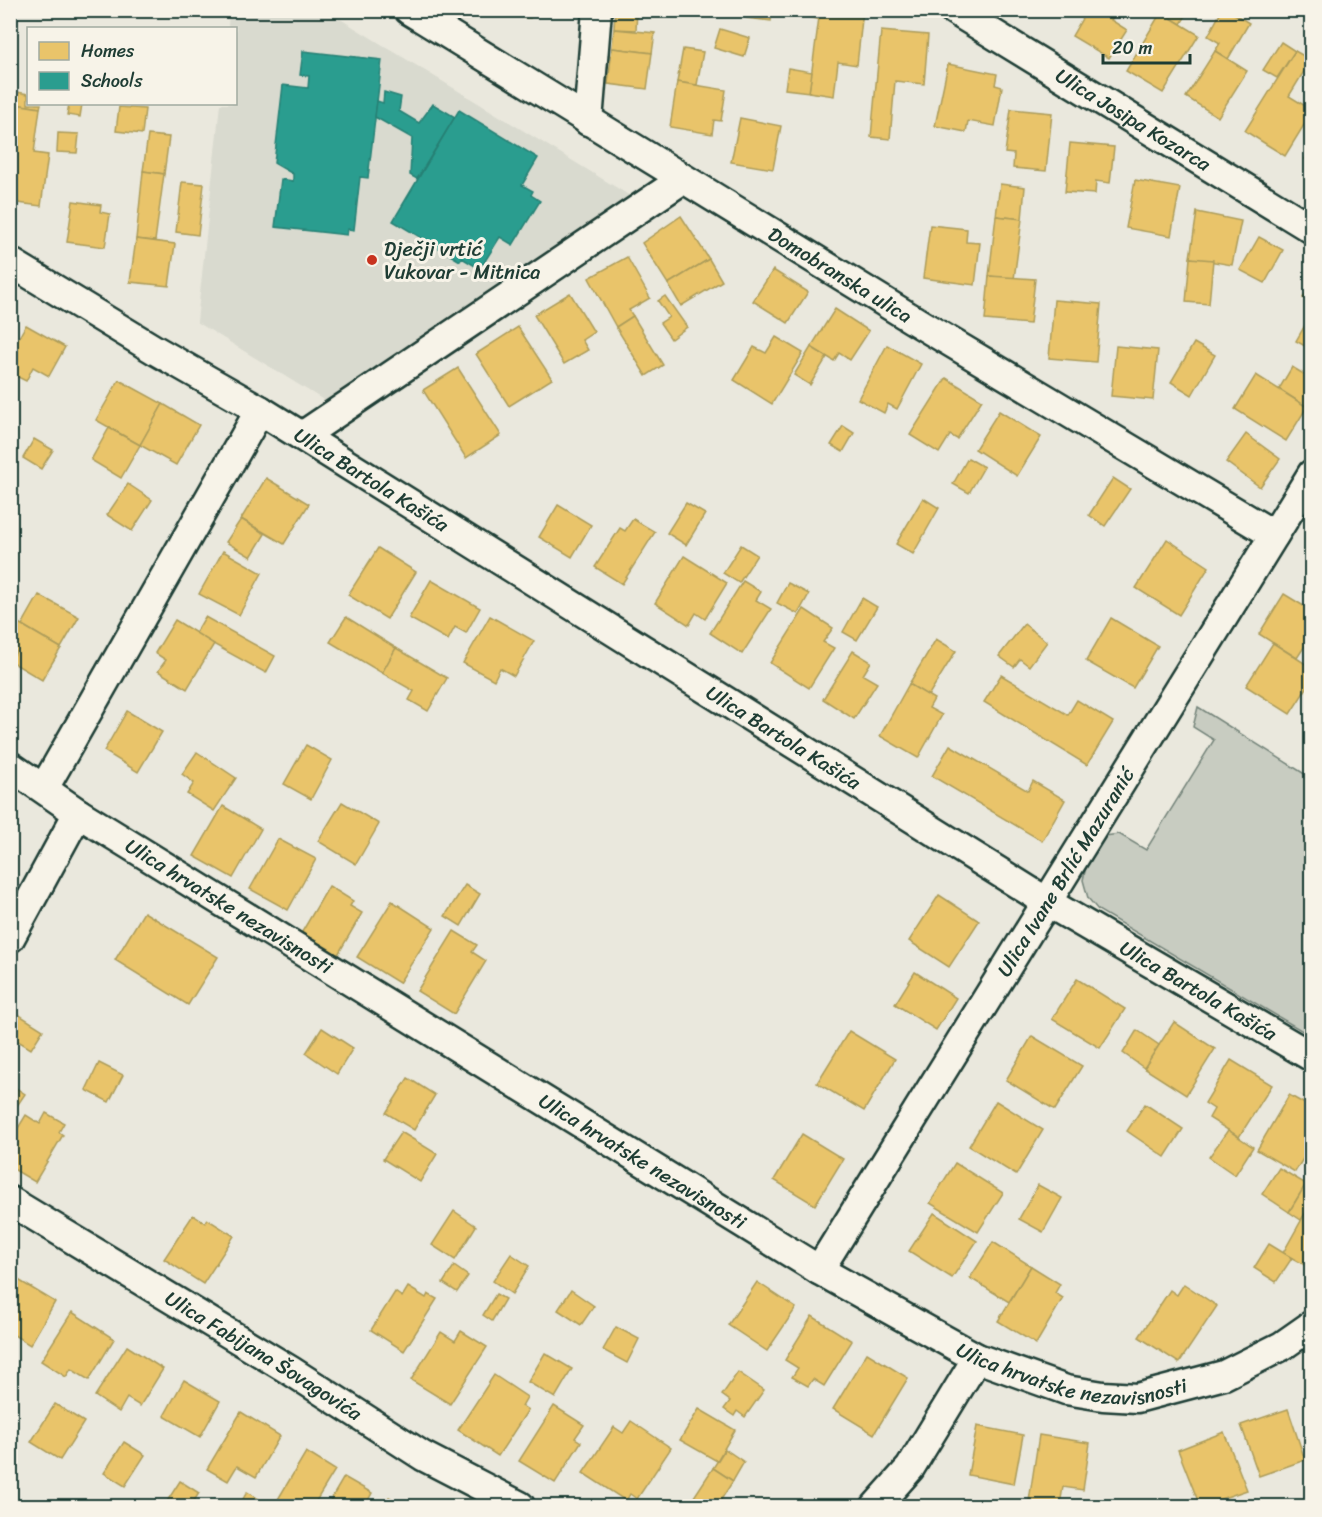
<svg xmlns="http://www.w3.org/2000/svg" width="1322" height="1517" font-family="Sriracha,sans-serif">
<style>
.built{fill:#d9dacf}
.green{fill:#c8ccc1;stroke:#74847a;stroke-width:1.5}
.homes{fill:#e9c46a;stroke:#ac9c5a;stroke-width:1.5}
.schools{fill:#2a9d8f;stroke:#278074;stroke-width:1.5}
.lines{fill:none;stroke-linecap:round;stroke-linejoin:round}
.street-casing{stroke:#1f3d34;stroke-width:33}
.street{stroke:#f7f3e8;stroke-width:28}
.poi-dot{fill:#c8321e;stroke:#f7f3e8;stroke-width:2}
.labels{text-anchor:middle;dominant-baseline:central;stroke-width:6;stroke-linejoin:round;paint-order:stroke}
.street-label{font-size:20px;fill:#1f3d34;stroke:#f7f3e8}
.poi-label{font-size:20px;fill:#1f3d34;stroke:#f7f3e8;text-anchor:start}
</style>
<rect width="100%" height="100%" fill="#eae8dd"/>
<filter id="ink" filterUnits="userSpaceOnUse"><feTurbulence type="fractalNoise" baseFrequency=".0167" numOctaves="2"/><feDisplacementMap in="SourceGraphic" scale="12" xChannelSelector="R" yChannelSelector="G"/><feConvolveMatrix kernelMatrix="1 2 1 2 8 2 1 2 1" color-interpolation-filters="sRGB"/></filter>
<g filter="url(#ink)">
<polygon class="built" points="229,11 327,11 632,197 330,404 197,322 220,104 236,104 236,28 228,28"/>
<polygon class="green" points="1198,707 1311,778 1311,1036 1098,910 1088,898 1083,880 1086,867 1093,850 1105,836 1119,834 1146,850 1214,740 1193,727"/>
<g class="homes">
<polygon points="485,10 530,10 530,18 484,15"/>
<polygon points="615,10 637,10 636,30 614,29"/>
<polygon points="649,10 684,10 684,16 648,13"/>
<polygon points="748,10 772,10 771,21 747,18"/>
<polygon points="804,10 820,10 818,19 803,16"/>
<polygon points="820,10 863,10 857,65 838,62 834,96 809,92"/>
<polygon points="1087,10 1117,10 1111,20 1127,30 1109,58 1072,36"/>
<polygon points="1163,10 1189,10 1181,24 1161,12"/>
<polygon points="1222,10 1228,10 1249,23 1228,59 1215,51 1220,43 1208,36"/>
<polygon points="1161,12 1199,35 1163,93 1126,71"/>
<polygon points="614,29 655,33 652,53 612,48"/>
<polygon points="720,29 750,38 744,57 714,48"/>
<polygon points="881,31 928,35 924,84 895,81 890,139 871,137"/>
<polygon points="1281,42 1295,51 1277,78 1263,70"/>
<polygon points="612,48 652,53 647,89 608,84"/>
<polygon points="683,49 703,52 697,85 677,82"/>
<polygon points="1215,51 1247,71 1218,117 1186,97"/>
<polygon points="1295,51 1311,60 1289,96 1312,110 1312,112 1285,156 1245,131"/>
<polygon points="10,55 14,55 10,92"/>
<polygon points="948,64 997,74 995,85 1002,87 995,126 968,121 966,132 935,126"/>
<polygon points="788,68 812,72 809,92 785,89"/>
<polygon points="677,82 726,90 721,121 714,120 712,134 670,127"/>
<polygon points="17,92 28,94 28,104 41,104 40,108 15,104"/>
<polygon points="15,104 40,108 34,153 48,155 41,206 10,202 10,137"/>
<polygon points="69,104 82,104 80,117 67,115"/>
<polygon points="119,107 145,109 142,134 116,131"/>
<polygon points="1011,109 1052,113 1046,171 1013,168 1014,154 1005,153"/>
<polygon points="740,118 781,126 773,169 731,162"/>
<polygon points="58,133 79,134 77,153 57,152"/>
<polygon points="148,135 169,137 164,174 143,171"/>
<polygon points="1070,143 1114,147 1110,183 1096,181 1095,194 1065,192"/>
<polygon points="1312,148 1312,163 1305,159"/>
<polygon points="143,171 164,174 155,241 136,239"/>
<polygon points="1135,180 1180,188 1171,236 1126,228"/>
<polygon points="182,182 204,184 198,235 176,232"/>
<polygon points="1000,184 1025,187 1022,219 996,216"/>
<polygon points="73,201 101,205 100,212 110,214 105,247 67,242"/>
<polygon points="1197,212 1241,221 1232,265 1190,258"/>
<polygon points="681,216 709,259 668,284 642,243"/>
<polygon points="996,216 1022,219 1014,279 989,276"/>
<polygon points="930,225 967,229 966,242 980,243 975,285 923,278"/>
<polygon points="1259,237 1283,250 1265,283 1240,270"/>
<polygon points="136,239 175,244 169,286 130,282"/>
<polygon points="627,257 650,298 629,310 633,316 616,327 589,278"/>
<polygon points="1190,258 1213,260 1209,304 1186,302"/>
<polygon points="709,259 722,281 681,306 668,284"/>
<polygon points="773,270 808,292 788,323 753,301"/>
<polygon points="989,276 1035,279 1030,324 985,320"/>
<polygon points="1312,283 1312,302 1303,298"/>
<polygon points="570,293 594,332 582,340 588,350 564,364 534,315"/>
<polygon points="665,296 687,327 671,339 660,323 669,317 658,301"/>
<polygon points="1054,300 1101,304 1096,362 1049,358"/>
<polygon points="835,309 869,331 850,360 839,353 834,361 811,347"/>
<polygon points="1312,313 1312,350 1296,341"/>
<polygon points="633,316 663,365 646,376 616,327"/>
<polygon points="26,325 65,347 49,376 33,367 26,381 10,373 10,353"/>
<polygon points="518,327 552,379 509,406 476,354"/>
<polygon points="776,337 803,353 772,404 734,380 754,347 766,353"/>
<polygon points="1194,343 1215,355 1192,395 1171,382"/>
<polygon points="887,345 921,364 897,409 888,404 884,413 858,399"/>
<polygon points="1116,346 1158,350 1153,400 1111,396"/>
<polygon points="811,347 827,357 810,385 794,375"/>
<polygon points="1292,367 1312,379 1312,400 1307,407 1279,389"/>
<polygon points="458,368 501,435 466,458 423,390"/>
<polygon points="1256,375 1307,407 1286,441 1235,409"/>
<polygon points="946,378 982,400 957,439 950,435 939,453 910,435"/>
<polygon points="119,380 163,404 140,445 96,420"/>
<polygon points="163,404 199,425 176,465 140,445"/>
<polygon points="999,411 1041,437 1017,476 975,449"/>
<polygon points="843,426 854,433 843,452 831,445"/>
<polygon points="109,428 140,445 121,478 91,460"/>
<polygon points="1246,434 1280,459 1260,487 1226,462"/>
<polygon points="34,439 53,450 41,469 23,458"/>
<polygon points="968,458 984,467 969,493 953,484"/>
<polygon points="266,478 309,504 284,544 241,519"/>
<polygon points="1113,478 1130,489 1105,526 1089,515"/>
<polygon points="128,484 152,500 132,531 107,515"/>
<polygon points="923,498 939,508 913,554 896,544"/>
<polygon points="686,503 705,514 686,545 667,533"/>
<polygon points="558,505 591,525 572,557 539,537"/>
<polygon points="241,519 265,534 251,557 226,542"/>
<polygon points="633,519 655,532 622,584 595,567 620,528 625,531"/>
<polygon points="1167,539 1209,567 1179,615 1136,588"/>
<polygon points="741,545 757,555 739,583 723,573"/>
<polygon points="378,548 416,572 387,619 348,595"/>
<polygon points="223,551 262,573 239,615 199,594"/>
<polygon points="684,556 727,583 705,619 696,613 689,625 655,603"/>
<polygon points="431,580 480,608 466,633 455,627 448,640 409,618"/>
<polygon points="743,581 761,592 756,600 771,609 742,654 710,633"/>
<polygon points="788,583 809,594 798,614 777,603"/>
<polygon points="1284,594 1312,611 1312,635 1297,658 1259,634"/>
<polygon points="39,595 79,617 61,648 22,625"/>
<polygon points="862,598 877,607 857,640 843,632"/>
<polygon points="804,609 833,628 823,642 834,648 809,688 770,663"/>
<polygon points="490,616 534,641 514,676 500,668 494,680 463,663"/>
<polygon points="205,617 275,656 266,673 195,634"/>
<polygon points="346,617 396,648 382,673 330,642"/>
<polygon points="10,618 61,648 42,680 10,661 16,652 10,649"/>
<polygon points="1111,618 1158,646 1133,688 1086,661"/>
<polygon points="175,620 214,644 187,689 158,671 166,660 155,653"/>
<polygon points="1024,624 1047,642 1029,666 1020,659 1014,667 999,656"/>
<polygon points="936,639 956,651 928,696 909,684"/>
<polygon points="1273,643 1312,668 1312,680 1290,714 1246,686"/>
<polygon points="396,648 447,678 428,711 409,700 414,691 382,673"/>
<polygon points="853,651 871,662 863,675 877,683 854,719 823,699"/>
<polygon points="1001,675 1068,715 1077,700 1113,722 1087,765 984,702"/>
<polygon points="909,684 934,699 929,708 942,715 918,758 880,736"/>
<polygon points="127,711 162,732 138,772 104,751"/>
<polygon points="306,745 332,760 311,799 284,784"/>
<polygon points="950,745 1028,791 1033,781 1065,800 1042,841 932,776"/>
<polygon points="197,752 236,778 214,811 187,794 194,783 182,774"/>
<polygon points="342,802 379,824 356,864 318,841"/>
<polygon points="223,806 261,829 233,878 194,856"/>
<polygon points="278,839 316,859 288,910 250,889"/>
<polygon points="465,885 480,894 461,926 445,916"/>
<polygon points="329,886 353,901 350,906 362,913 336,958 299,937"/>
<polygon points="939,895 979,921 949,967 909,941"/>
<polygon points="392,901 434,928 399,983 357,957"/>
<polygon points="144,912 218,957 188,1005 115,960"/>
<polygon points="454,931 477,945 472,952 486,961 454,1014 417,991"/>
<polygon points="915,972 956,998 936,1030 895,1004"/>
<polygon points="1077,979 1125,1009 1100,1048 1052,1019"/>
<polygon points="10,1009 43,1030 31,1049 10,1036"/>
<polygon points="1174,1022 1215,1049 1186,1095 1144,1068"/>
<polygon points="322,1028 353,1048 337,1074 306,1053"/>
<polygon points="1137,1030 1159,1045 1144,1068 1123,1053"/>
<polygon points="849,1031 895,1059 864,1111 817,1083"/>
<polygon points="1032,1036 1082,1066 1055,1110 1006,1080"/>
<polygon points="1231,1060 1272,1085 1239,1137 1209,1118 1214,1109 1205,1103"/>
<polygon points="99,1063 123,1075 109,1102 86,1090"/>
<polygon points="408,1078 435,1095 414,1130 386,1113"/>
<polygon points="10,1084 25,1094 10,1116"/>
<polygon points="1289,1095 1312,1108 1312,1144 1295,1172 1257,1150"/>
<polygon points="996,1101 1043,1130 1016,1175 969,1146"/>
<polygon points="1145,1104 1183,1129 1165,1157 1127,1131"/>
<polygon points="46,1113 64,1123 59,1132 63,1135 35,1182 10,1167 10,1141 26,1115 40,1124"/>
<polygon points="1228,1130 1253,1147 1235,1175 1209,1157"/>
<polygon points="401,1132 437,1154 420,1182 383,1159"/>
<polygon points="802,1134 843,1159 815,1205 774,1180"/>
<polygon points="955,1163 1003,1193 978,1232 930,1203"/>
<polygon points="1279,1168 1306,1184 1289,1212 1262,1194"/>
<polygon points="1306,1184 1312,1188 1312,1215 1306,1212 1301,1220 1289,1212"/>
<polygon points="1038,1185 1062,1198 1043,1232 1019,1219"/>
<polygon points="454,1211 476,1226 455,1260 432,1245"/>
<polygon points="1306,1212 1312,1215 1312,1269 1283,1253"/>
<polygon points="934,1213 977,1241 952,1278 909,1251"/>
<polygon points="193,1215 205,1223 207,1219 234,1236 203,1284 164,1259"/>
<polygon points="993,1242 1031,1266 1009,1302 970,1278"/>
<polygon points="1269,1244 1292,1258 1276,1282 1254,1268"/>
<polygon points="511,1254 529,1266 512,1294 493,1281"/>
<polygon points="454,1266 468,1276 457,1292 443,1283"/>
<polygon points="1031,1266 1060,1284 1055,1293 1063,1298 1036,1344 998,1321"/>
<polygon points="15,1278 55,1302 30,1345 14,1335 10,1340 10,1284"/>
<polygon points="757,1282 796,1308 767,1351 728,1325"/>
<polygon points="1184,1284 1217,1306 1179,1363 1139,1337 1170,1290 1177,1295"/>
<polygon points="408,1287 426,1298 428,1294 437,1299 404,1351 371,1330 395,1292 402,1297"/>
<polygon points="571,1290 594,1306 581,1325 558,1310"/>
<polygon points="496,1294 505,1299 492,1321 483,1315"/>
<polygon points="72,1312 114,1339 89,1380 71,1369 66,1377 41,1361"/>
<polygon points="812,1316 852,1341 824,1386 813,1379 808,1386 792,1377 798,1368 785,1360"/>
<polygon points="616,1327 639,1339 627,1363 603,1350"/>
<polygon points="461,1331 487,1347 450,1404 411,1380 441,1332 455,1341"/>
<polygon points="127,1346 163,1369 140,1406 127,1398 119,1412 95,1396"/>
<polygon points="545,1353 572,1369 555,1398 528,1382"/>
<polygon points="867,1353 908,1378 874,1434 833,1409"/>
<polygon points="738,1372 764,1390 745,1417 737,1411 734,1416 724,1409 730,1401 722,1395"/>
<polygon points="494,1375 527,1397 522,1406 528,1410 498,1456 458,1430"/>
<polygon points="184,1380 220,1401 200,1437 164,1416"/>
<polygon points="55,1404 84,1422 60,1460 31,1442"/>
<polygon points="554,1406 584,1425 575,1438 581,1442 555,1483 519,1461"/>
<polygon points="699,1409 735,1430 717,1461 680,1440"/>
<polygon points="1288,1409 1305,1460 1259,1476 1241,1425"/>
<polygon points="241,1412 280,1436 256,1477 237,1466 228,1481 207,1469"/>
<polygon points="631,1421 671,1448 637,1499 630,1494 626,1501 583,1473 614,1427 623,1433"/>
<polygon points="977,1426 1023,1435 1014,1484 968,1475"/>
<polygon points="1224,1432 1247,1490 1200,1506 1178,1450"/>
<polygon points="1039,1435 1090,1443 1083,1490 1063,1487 1060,1505 1029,1501"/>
<polygon points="124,1442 145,1455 125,1486 104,1473"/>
<polygon points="725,1449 744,1462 733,1481 713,1468"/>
<polygon points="306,1452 335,1470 313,1506 274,1506"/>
<polygon points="713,1468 733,1481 717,1506 688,1506"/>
<polygon points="344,1477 372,1493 365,1506 327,1506"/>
<polygon points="180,1481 199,1493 191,1506 164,1506"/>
<polygon points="247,1492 267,1504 266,1506 239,1506"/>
<polygon points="389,1497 405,1506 384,1506"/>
</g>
<g class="schools">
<polygon points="303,51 382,60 368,178 360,177 354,230 348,229 347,235 275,227 281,179 293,181 293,174 274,163 283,85 308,88 309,76 300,75"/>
<polygon points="384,92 401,97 399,111 419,123 433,104 455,117 417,179 410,175 412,138 375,117 377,101 383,103"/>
<polygon points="459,110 538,158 522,185 533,191 531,195 540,201 513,245 500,237 480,269 462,258 460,261 393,221"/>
</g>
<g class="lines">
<defs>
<g id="street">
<path id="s1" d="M 409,10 L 922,325 L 1274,535"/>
<path id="s2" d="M 954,10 L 1312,229"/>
<polyline points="588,121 597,10"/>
<path id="s3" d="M 10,262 L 155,350 L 260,410 L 1047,902 L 1312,1057"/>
<polyline points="302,436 683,179"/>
<path id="s4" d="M 10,766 L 78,813 L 819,1270 L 977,1358 L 1066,1390 L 1103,1396 L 1137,1398 L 1224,1375 L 1282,1346 L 1312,1325"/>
<polyline points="44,788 260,410"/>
<polyline points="10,938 78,813"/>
<path id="s5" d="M 10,1201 L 291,1371 L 423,1456 L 520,1506"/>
<path id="s6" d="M 819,1270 L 1312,474"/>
<polyline points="876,1506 910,1468 977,1358"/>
</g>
</defs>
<use href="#street" class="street-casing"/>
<use href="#street" class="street"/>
</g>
</g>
<circle class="poi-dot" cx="372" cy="260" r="6"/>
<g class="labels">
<g class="street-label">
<text stroke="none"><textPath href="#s2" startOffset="210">Ulica Josipa Kozarca</textPath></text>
<text stroke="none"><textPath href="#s1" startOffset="506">Domobranska ulica</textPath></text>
<text stroke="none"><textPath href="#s3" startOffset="422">Ulica Bartola Kašića</textPath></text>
<text stroke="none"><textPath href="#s3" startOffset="908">Ulica Bartola Kašića</textPath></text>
<text stroke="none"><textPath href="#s6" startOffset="468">Ulica Ivane Brlić Mazuranić</textPath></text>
<text stroke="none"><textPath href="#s4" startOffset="260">Ulica hrvatske nezavisnosti</textPath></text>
<text stroke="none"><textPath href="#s3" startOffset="1394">Ulica Bartola Kašića</textPath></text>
<text stroke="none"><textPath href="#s4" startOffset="746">Ulica hrvatske nezavisnosti</textPath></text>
<text stroke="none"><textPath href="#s5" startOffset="297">Ulica Fabijana Šovagovića</textPath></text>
<text stroke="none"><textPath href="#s4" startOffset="1232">Ulica hrvatske nezavisnosti</textPath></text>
</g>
<g class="poi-label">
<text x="384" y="249">Dječji vrtić<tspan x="384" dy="23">Vukovar - Mitnica</tspan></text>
</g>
</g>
<rect width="1322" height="1517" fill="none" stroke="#f7f3e8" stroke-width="36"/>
<rect x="18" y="18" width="1286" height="1481" fill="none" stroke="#1f3d34" stroke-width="2" filter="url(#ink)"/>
<rect x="27" y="27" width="210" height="78" fill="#f7f3e8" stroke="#a1aaa0" stroke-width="1.5"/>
<rect x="39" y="42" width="30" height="18" fill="#e9c46a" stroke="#a1aaa0" stroke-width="1.5"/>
<text x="81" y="57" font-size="18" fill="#1f3d34">Homes</text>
<rect x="39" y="72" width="30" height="18" fill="#2a9d8f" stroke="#a1aaa0" stroke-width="1.5"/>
<text x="81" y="87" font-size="18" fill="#1f3d34">Schools</text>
<path d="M1103 54v9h87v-9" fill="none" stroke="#1f3d34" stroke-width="3"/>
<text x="1112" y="54" font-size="18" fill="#1f3d34" stroke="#f7f3e8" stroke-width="4.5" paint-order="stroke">20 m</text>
</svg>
